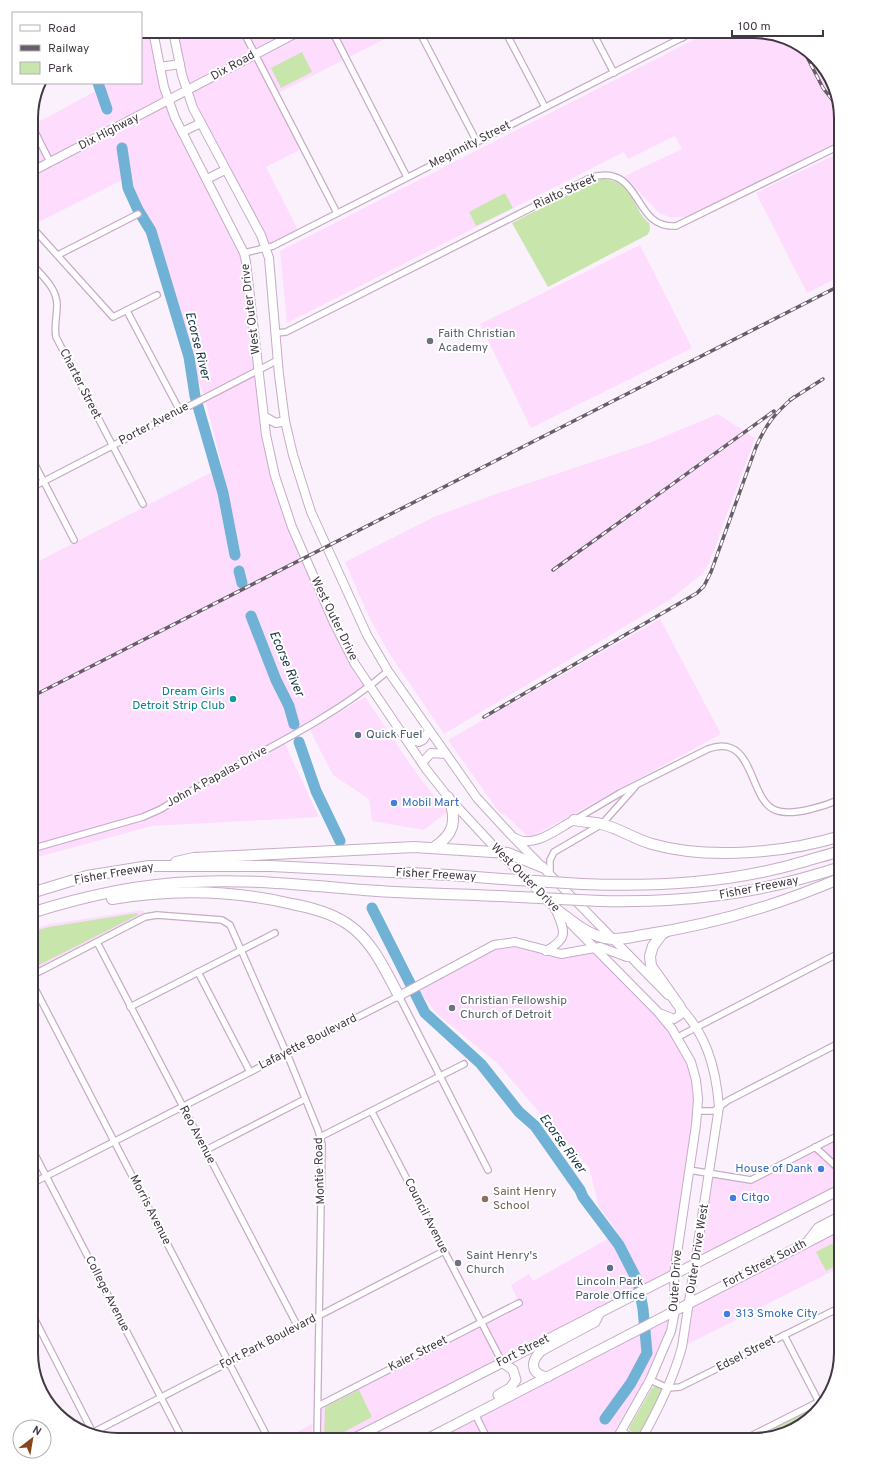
<svg xmlns="http://www.w3.org/2000/svg" width="872" height="1471" font-family="Overpass,sans-serif">
<style>
.built{fill:#fddcfe}
.green{fill:#c8e5ab}
.lines{fill:none;stroke-linecap:round;stroke-linejoin:round}
.river{stroke:#70b1d6;stroke-width:11}
.street-casing{stroke:#c6acc7;stroke-width:8}
.secondary-casing{stroke:#c6acc7;stroke-width:10}
.primary-casing{stroke:#c6acc7;stroke-width:11}
.highway-casing{stroke:#c6acc7;stroke-width:12}
.street{stroke:#fff;stroke-width:5.5}
.secondary{stroke:#fff;stroke-width:8}
.primary{stroke:#fff;stroke-width:9}
.highway{stroke:#fff;stroke-width:10}
.rail-casing{stroke:#685e69;stroke-width:3.5}
.rail{stroke:#fff;stroke-width:2;stroke-dasharray:6;stroke-linecap:butt}
.highway-bridge-casing{stroke:#c6acc7;stroke-width:12;stroke-linecap:butt}
.highway-bridge{stroke:#fff;stroke-width:10}
.worship-dot{fill:#6b7280;stroke:#fff;stroke-width:1.5}
.culture-dot{fill:#0f9aa8;stroke:#fff;stroke-width:1.5}
.service-dot{fill:#5c6f8a;stroke:#fff;stroke-width:1.5}
.shop-dot{fill:#3f7fe0;stroke:#fff;stroke-width:1.5}
.education-dot{fill:#8d6e63;stroke:#fff;stroke-width:1.5}
.labels{text-anchor:middle;dominant-baseline:central;stroke-width:4;stroke-linejoin:round;paint-order:stroke}
.street-label{font-size:12px;fill:#423843;stroke:#fff}
.worship-label{font-size:12px;fill:#5b616d;stroke:#fff;text-anchor:start}
.culture-label{font-size:12px;fill:#0d838f;stroke:#fff;text-anchor:end}
.service-label{font-size:12px;fill:#4e5e75;stroke:#fff;text-anchor:start}
.shop-label{font-size:12px;fill:#366cbe;stroke:#fff;text-anchor:start}
.education-label{font-size:12px;fill:#785e54;stroke:#fff;text-anchor:start}
.water-label{font-size:13px;font-style:italic;fill:#163545;stroke:#fff}
.rim{fill:none;stroke:#423843;stroke-width:2}
</style>
<rect width="100%" height="100%" fill="#fbf1fc"/>
<g class="built">
<polygon points="141,31 153,31 164,87 240,244 266,435 303,553 369,686 283,740 319,817 152,826 31,859 31,565 222,467 205,398 189,357 151,231 138,210 128,188 126,178 31,226 31,126 105,86 104,83 141,83"/>
<polygon points="173,31 401,31 276,94 303,148 266,167 299,232 265,248 193,108"/>
<polygon points="711,31 760,31 803,46 832,80 841,118 841,140 693,216 685,217 670,217 659,213 625,176 682,149 675,136 628,159 624,152 287,323 280,251"/>
<polygon points="841,152 841,276 807,293 756,193"/>
<polygon points="640,245 692,348 531,428 480,324"/>
<polygon points="718,414 755,438 709,563 703,573 671,599 444,734 389,653 370,619 345,562 434,517 496,494 649,443"/>
<polygon points="660,619 721,734 529,838 507,816 499,812 448,740"/>
<polygon points="365,697 416,773 447,812 424,830 372,821 369,799 333,775 310,730"/>
<polygon points="143,910 145,917 31,976 31,930 51,924"/>
<polygon points="503,943 553,953 594,948 683,1045 698,1099 674,1274 351,1440 317,1440 318,1406 519,1303 511,1285 529,1274 533,1281 618,1233 599,1207 589,1167 539,1112 497,1063 437,1014 416,987"/>
<polygon points="841,1134 841,1189 694,1263 709,1173 751,1180"/>
<polygon points="841,1225 841,1267 682,1347 689,1303"/>
<polygon points="675,1311 671,1331 616,1440 425,1440"/>
<polygon points="312,1424 312,1440 282,1440"/>
</g>
<g class="green">
<polygon points="302,52 312,72 281,88 271,68"/>
<path d="M 603,179 C 639,183 629,206 649,223 C 651,228 650,231 647,235 L 548,287 L 512,223 L 594,181 Z"/>
<polygon points="505,193 513,208 476,226 469,212"/>
<polygon points="137,913 138,915 31,969 31,932 49,927"/>
<polygon points="841,1239 841,1263 826,1271 816,1252"/>
<polygon points="655,1386 662,1390 662,1393 640,1434 636,1435 629,1430 629,1428 652,1388"/>
<polygon points="359,1390 372,1417 329,1440 324,1440 325,1407"/>
<polygon points="814,1407 816,1411 792,1431 750,1440"/>
</g>
<g class="lines">
<g class="river">
<polyline points="98,83 107,109"/>
<polyline points="122,148 128,188 138,210 151,231 189,357 195,396 223,493 235,555"/>
<polyline points="239,571 242,583"/>
<polyline points="251,616 276,680 289,706 294,724"/>
<polyline points="299,742 316,791 340,841"/>
<polyline points="372,908 425,1013 481,1064 519,1112 535,1126 580,1190 583,1197 619,1245 638,1282 643,1309 647,1353 631,1383 605,1419"/>
</g>
<defs>
<g id="street">
<polyline points="243,31 337,213"/>
<polyline points="332,31 407,177"/>
<polyline points="419,31 477,142"/>
<polyline points="505,31 545,107"/>
<polyline points="592,31 614,73"/>
<polyline points="679,31 682,38"/>
<polyline points="31,124 50,162"/>
<polyline points="31,226 113,317 157,295"/>
<polyline points="244,253 273,246 695,31"/>
<polyline points="58,255 138,214"/>
<path d="M 31,263 C 42,276 57,288 57,305 C 57,316 54,326 56,337 L 143,504"/>
<polyline points="127,311 180,411"/>
<path d="M 276,333 L 286,332 L 592,177 C 644,164 631,229 676,226 L 841,145"/>
<polyline points="31,457 74,540"/>
<polyline points="31,488 278,360"/>
<path d="M 576,819 L 620,793 L 708,749 C 755,732 748,799 775,810 C 792,817 825,806 841,799"/>
<path d="M 31,849 L 143,817 L 161,809 C 235,762 320,729 388,671"/>
<polyline points="550,875 550,860 554,852 602,824 635,787"/>
<polyline points="97,942 298,1327"/>
<polyline points="198,972 250,1072"/>
<polyline points="31,976 145,917 157,915 222,920 230,925 290,1061 318,1130 322,1144 317,1440"/>
<polyline points="31,981 269,1440"/>
<polyline points="130,1007 275,933"/>
<polyline points="678,1037 841,952"/>
<polyline points="698,1111 714,1111 727,1101 841,1042"/>
<polyline points="372,1112 502,1362"/>
<polyline points="320,1137 464,1064"/>
<polyline points="31,1147 183,1440"/>
<polyline points="815,1147 841,1171"/>
<polyline points="206,1150 305,1099"/>
<polyline points="689,1170 751,1180 841,1134"/>
<polyline points="31,1184 399,996 488,1170"/>
<polyline points="31,1312 93,1433"/>
<polyline points="784,1335 821,1406"/>
<polyline points="650,1380 668,1388 680,1387 841,1307"/>
<polyline points="318,1406 519,1303"/>
<polyline points="475,1414 488,1440"/>
<polyline points="92,1433 444,1251"/>
<polyline points="743,1440 828,1397"/>
</g>
<g id="secondary">
<polyline points="153,31 164,87 175,118 244,253 246,262 266,435 275,476 292,527 334,623 355,664 426,769 448,797 499,852 560,913"/>
<polyline points="173,31 182,75 193,108 261,235 269,258 279,375 285,421 293,455 311,512 367,635 388,671 477,798 511,835 668,995"/>
<polyline points="160,67 180,64"/>
<polyline points="182,132 201,123"/>
<polyline points="31,172 300,31"/>
<polyline points="207,179 225,170"/>
<polyline points="265,417 276,423 285,421"/>
<polyline points="405,738 419,742 423,740 429,731"/>
<polyline points="422,763 431,753 445,754"/>
<path d="M 515,838 C 534,849 557,829 574,820"/>
<polyline points="571,924 658,1012 672,1029 691,1062 696,1080 698,1099 696,1125 674,1274 675,1311 671,1331 650,1380 616,1440"/>
<path d="M 546,951 C 569,938 565,932 556,910"/>
<polyline points="399,996 494,945 515,942 561,954 600,947 627,957"/>
<polyline points="662,1014 674,1019 680,1015 680,1007"/>
<polyline points="621,1432 634,1440"/>
<path d="M 641,1440 C 658,1410 673,1380 682,1347 L 719,1107 C 716,1067 706,1032 676,1003"/>
</g>
<g id="primary">
<polyline points="809,1240 818,1228 841,1216"/>
<path d="M 548,1377 C 530,1374 530,1362 541,1351 L 595,1322 L 600,1312"/>
<polyline points="498,1395 510,1388 516,1380 513,1370 502,1362"/>
<polyline points="351,1440 841,1189"/>
<polyline points="425,1440 841,1225"/>
</g>
<g id="highway">
<path d="M 574,820 C 583,822 593,822 601,824 C 619,828 634,839 652,844 C 708,860 786,853 841,836"/>
<path d="M 433,848 C 454,835 458,820 448,797"/>
<polyline points="176,862 194,858 414,847 508,853 542,867"/>
<path d="M 582,884 C 658,887 733,883 806,861 C 818,857 830,855 841,850"/>
<polyline points="31,893 87,876 149,866 271,866 450,875 502,879"/>
<path d="M 112,899 C 172,889 233,890 292,904 C 312,908 332,913 349,925 C 373,942 385,970 399,996"/>
<path d="M 600,901 C 686,903 758,894 841,867"/>
<path d="M 556,909 C 571,920 586,934 605,938 C 617,941 631,937 643,935 C 711,925 778,905 841,878"/>
<path d="M 31,913 C 84,896 138,884 194,882 C 250,879 306,885 363,890 C 415,894 467,894 519,897"/>
<polyline points="667,931 662,934 653,946 650,956 651,966 680,1007"/>
</g>
</defs>
<use href="#street" class="street-casing"/>
<use href="#secondary" class="secondary-casing"/>
<use href="#primary" class="primary-casing"/>
<use href="#highway" class="highway-casing"/>
<use href="#street" class="street"/>
<use href="#secondary" class="secondary"/>
<use href="#primary" class="primary"/>
<use href="#highway" class="highway"/>
<defs>
<g id="rail">
<polyline points="805,53 823,88 838,107"/>
<polyline points="835,373 841,371"/>
<polyline points="790,400 823,379"/>
<polyline points="553,570 774,411"/>
<polyline points="31,697 841,285"/>
<path d="M 484,717 L 697,593 L 704,586 L 711,572 L 756,447 C 766,424 775,413 794,397"/>
</g>
</defs>
<use href="#rail" class="rail-casing"/>
<use href="#rail" class="rail"/>
<defs>
<g id="highway-bridge">
<polyline points="502,879 582,884"/>
<polyline points="519,897 600,901"/>
</g>
</defs>
<use href="#highway-bridge" class="highway-bridge-casing"/>
<use href="#highway-bridge" class="highway-bridge"/>
</g>
<g class="worship-dot">
<circle cx="430" cy="341" r="4"/>
<circle cx="452" cy="1008" r="4"/>
<circle cx="458" cy="1263" r="4"/>
</g>
<circle class="culture-dot" cx="233" cy="699" r="4"/>
<g class="service-dot">
<circle cx="358" cy="735" r="4"/>
<circle cx="610" cy="1268" r="4"/>
</g>
<g class="shop-dot">
<circle cx="394" cy="803" r="4"/>
<circle cx="821" cy="1169" r="4"/>
<circle cx="733" cy="1198" r="4"/>
<circle cx="727" cy="1314" r="4"/>
</g>
<circle class="education-dot" cx="485" cy="1199" r="4"/>
<g class="labels">
<g class="street-label">
<text transform="translate(233 66) rotate(-29)">Dix Road</text>
<text transform="translate(109 132) rotate(-27)">Dix Highway</text>
<text transform="translate(470 145) rotate(-27)">Meginnity Street</text>
<text transform="translate(565 192) rotate(-25)">Rialto Street</text>
<text transform="translate(251 309) rotate(-97)">West Outer Drive</text>
<text transform="translate(80 384) rotate(63)">Charter Street</text>
<text transform="translate(154 424) rotate(-28)">Porter Avenue</text>
<text transform="translate(334 619) rotate(64)">West Outer Drive</text>
<text transform="translate(217 777) rotate(-29)">John A Papalas Drive</text>
<text transform="translate(114 874) rotate(-10)">Fisher Freeway</text>
<text transform="translate(436 875) rotate(3)">Fisher Freeway</text>
<text transform="translate(525 878) rotate(45)">West Outer Drive</text>
<text transform="translate(759 888) rotate(-11)">Fisher Freeway</text>
<text transform="translate(308 1042) rotate(-27)">Lafayette Boulevard</text>
<text transform="translate(197 1135) rotate(62)">Reo Avenue</text>
<text transform="translate(320 1171) rotate(-92)">Montie Road</text>
<text transform="translate(150 1210) rotate(63)">Morris Avenue</text>
<text transform="translate(426 1216) rotate(63)">Council Avenue</text>
<text transform="translate(698 1249) rotate(-81)">Outer Drive West</text>
<text transform="translate(765 1264) rotate(-27)">Fort Street South</text>
<text transform="translate(676 1281) rotate(-86)">Outer Drive</text>
<text transform="translate(107 1294) rotate(63)">College Avenue</text>
<text transform="translate(268 1342) rotate(-27)">Fort Park Boulevard</text>
<text transform="translate(523 1351) rotate(-27)">Fort Street</text>
<text transform="translate(418 1354) rotate(-27)">Kaier Street</text>
<text transform="translate(746 1354) rotate(-27)">Edsel Street</text>
</g>
<g class="worship-label">
<text x="438" y="334">Faith Christian<tspan x="438" dy="14">Academy</tspan></text>
<text x="460" y="1001">Christian Fellowship<tspan x="460" dy="14">Church of Detroit</tspan></text>
<text x="466" y="1256">Saint Henry's<tspan x="466" dy="14">Church</tspan></text>
</g>
<g class="culture-label">
<text x="225" y="692">Dream Girls<tspan x="225" dy="14">Detroit Strip Club</tspan></text>
</g>
<g class="service-label">
<text x="366" y="735">Quick Fuel</text>
<text x="610" y="1282" text-anchor="middle">Lincoln Park<tspan x="610" dy="14">Parole Office</tspan></text>
</g>
<g class="shop-label">
<text x="402" y="803">Mobil Mart</text>
<text x="813" y="1169" text-anchor="end">House of Dank</text>
<text x="741" y="1198">Citgo</text>
<text x="735" y="1314">313 Smoke City</text>
</g>
<g class="education-label">
<text x="493" y="1192">Saint Henry<tspan x="493" dy="14">School</tspan></text>
</g>
<g class="water-label">
<text transform="translate(197 346) rotate(76)">Ecorse River</text>
<text transform="translate(286 664) rotate(67)">Ecorse River</text>
<text transform="translate(562 1144) rotate(54)">Ecorse River</text>
</g>
</g>
<path d="M0 0H872V1471H0ZM118 38H754A80 80 0 0 1 834 118V1353A80 80 0 0 1 754 1433H118A80 80 0 0 1 38 1353V118A80 80 0 0 1 118 38Z" fill="#fff" fill-rule="evenodd"/>
<path class="rim" d="M118 38H754A80 80 0 0 1 834 118V1353A80 80 0 0 1 754 1433H118A80 80 0 0 1 38 1353V118A80 80 0 0 1 118 38Z"/>
<rect x="12" y="12" width="130" height="72" fill="#ffffff" stroke="#b3afb4"/>
<rect x="20" y="25" width="20" height="6" fill="#ffffff" stroke="#b3afb4"/>
<text x="48" y="32" font-size="12" fill="#423843">Road</text>
<rect x="20" y="45" width="20" height="6" fill="#685e69" stroke="#b3afb4"/>
<text x="48" y="52" font-size="12" fill="#423843">Railway</text>
<rect x="20" y="62" width="20" height="12" fill="#c8e5ab" stroke="#b3afb4"/>
<text x="48" y="72" font-size="12" fill="#423843">Park</text>
<g transform="translate(32 1439) rotate(31)"><circle r="19" fill="#ffffff" stroke="#b3afb4"/>
<path d="M0-3L7 15L0 10L-7 15Z" fill="#88441a"/>
<text y="-6" font-size="11" font-weight="bold" text-anchor="middle" fill="#423843">N</text>
</g>
<path d="M732 30v6h91v-6" fill="none" stroke="#423843" stroke-width="2"/>
<text x="738" y="30" font-size="12" fill="#423843" stroke="#ffffff" stroke-width="3" paint-order="stroke">100 m</text>
</svg>
